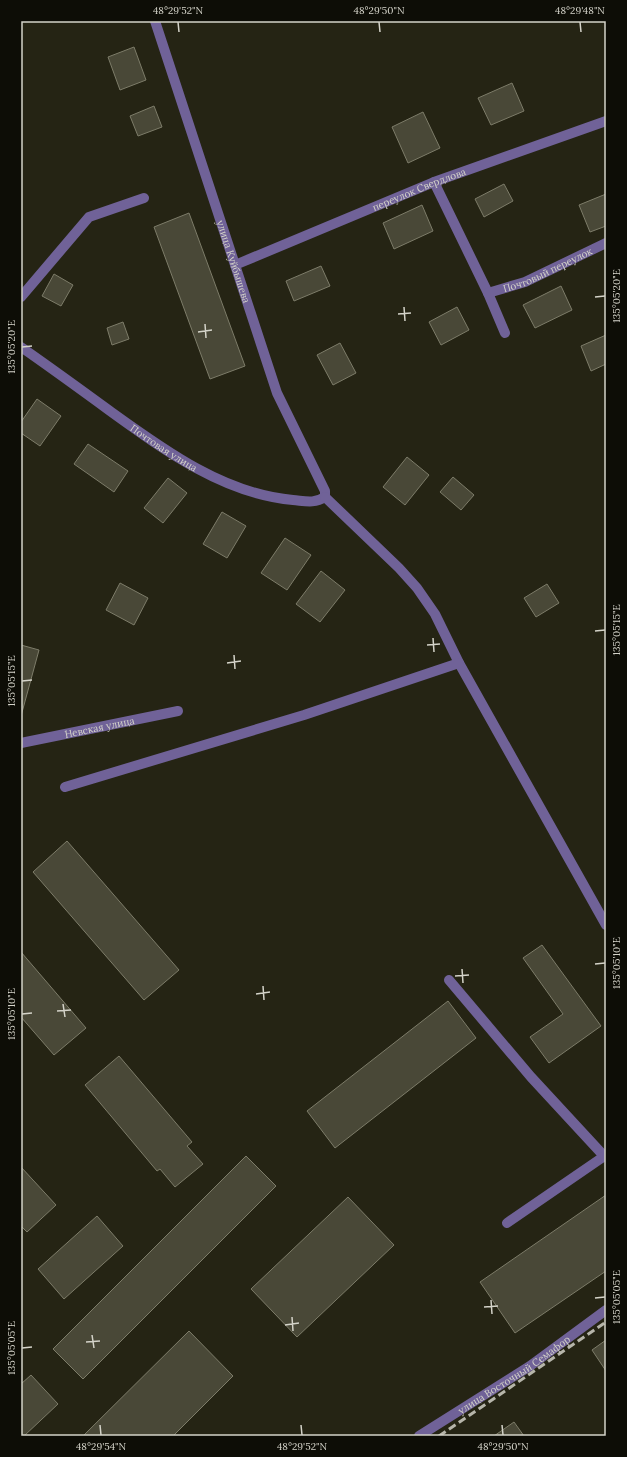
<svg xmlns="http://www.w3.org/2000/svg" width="627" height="1457" font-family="Lora,serif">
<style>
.building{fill:#494837;stroke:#7d7c69}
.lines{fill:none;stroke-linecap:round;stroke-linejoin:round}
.minor{stroke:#706298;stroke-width:10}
.rail{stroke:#b6b5aa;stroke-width:3;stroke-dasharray:8 4;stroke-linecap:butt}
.ticks{fill:none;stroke:#d4d3c9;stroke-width:1.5}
.labels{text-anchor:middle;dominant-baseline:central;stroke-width:3;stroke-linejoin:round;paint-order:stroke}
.street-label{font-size:10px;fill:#d4d3c9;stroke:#0d0d06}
.neatline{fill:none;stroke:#d4d3c9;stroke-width:1.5}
.ticks-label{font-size:10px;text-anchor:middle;fill:#d4d3c9}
</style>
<rect width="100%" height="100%" fill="#252414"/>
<g class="building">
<polygon points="134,47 146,80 120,90 108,57"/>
<polygon points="512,83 524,111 491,125 478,98"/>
<polygon points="154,106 162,127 138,136 130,116"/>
<polygon points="423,112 440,148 408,163 392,127"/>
<polygon points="504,184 513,201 484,217 475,199"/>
<polygon points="606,194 606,226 590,232 579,205"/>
<polygon points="422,205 433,231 394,249 383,223"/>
<polygon points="189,213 245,366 210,379 154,227"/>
<polygon points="321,266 330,286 294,301 286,281"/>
<polygon points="54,274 73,285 61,306 42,296"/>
<polygon points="561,286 572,310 535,328 523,305"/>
<polygon points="457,307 469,330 441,345 429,322"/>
<polygon points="123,322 129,339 112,345 107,328"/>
<polygon points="606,335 606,364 591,371 581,346"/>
<polygon points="340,343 356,373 333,385 317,355"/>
<polygon points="37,399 61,416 40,446 21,433 21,422"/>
<polygon points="88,444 128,471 114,492 74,464"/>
<polygon points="407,457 429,475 405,505 383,487"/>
<polygon points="453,477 474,495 461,510 440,492"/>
<polygon points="168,478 187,493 163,523 144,508"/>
<polygon points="222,512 246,526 227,558 203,544"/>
<polygon points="285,538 311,555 287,590 261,573"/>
<polygon points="321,571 345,590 320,622 296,604"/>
<polygon points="120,583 148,598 134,625 106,610"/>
<polygon points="547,584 559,603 536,617 524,598"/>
<polygon points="21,645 39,650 21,716"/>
<polygon points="67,841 179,970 144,1000 33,872"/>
<polygon points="542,945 601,1026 549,1063 530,1037 563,1014 523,958"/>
<polygon points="21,952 86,1028 54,1055 21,1017"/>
<polygon points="448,1001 476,1038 335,1148 307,1111"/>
<polygon points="119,1056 192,1142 187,1146 203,1164 175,1187 160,1169 157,1171 85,1085"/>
<polygon points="246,1156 276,1186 83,1379 53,1349"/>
<polygon points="21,1167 56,1205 27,1232 21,1226"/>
<polygon points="606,1195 606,1271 515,1333 480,1282"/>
<polygon points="348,1197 394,1245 297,1337 251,1289"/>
<polygon points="97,1216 123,1246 64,1299 38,1269"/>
<polygon points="189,1331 233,1376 173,1436 83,1436"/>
<polygon points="606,1340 606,1371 592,1350"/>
<polygon points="31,1375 58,1404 24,1436 21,1436 21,1384"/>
<polygon points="514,1422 524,1436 494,1436"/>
</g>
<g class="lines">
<g class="minor">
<path id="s1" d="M 155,21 L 277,393 L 325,491 L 325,497"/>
<polyline points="434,182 488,293 505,333"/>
<path id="s2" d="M 235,265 L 434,182 L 606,121"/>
<path id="s3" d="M 488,293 L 525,282 L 606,243"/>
<polyline points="21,297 89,217 144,198"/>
<path id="s4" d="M 21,347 C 51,368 80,389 110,411 C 164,450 224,494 293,500 C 305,501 314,504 325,497"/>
<polyline points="325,497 399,568 417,588 435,614 459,663 606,925"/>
<path id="s5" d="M 21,743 L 178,711"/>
<polyline points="65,787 304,715 459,663"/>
<polyline points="449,980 531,1077 604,1156"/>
<polyline points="507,1223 606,1155"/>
<path id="s6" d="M 419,1436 L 530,1366 L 606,1310"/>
</g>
<polyline class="rail" points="439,1436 606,1322"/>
</g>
<path class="ticks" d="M 178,22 L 179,32M 379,22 L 380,32M 580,22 L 581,32M 595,297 L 605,296M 404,307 L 405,321M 398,314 L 411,313M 205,324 L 206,338M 198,332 L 212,330M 22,347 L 32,346M 595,631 L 605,630M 433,638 L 434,652M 427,645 L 440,644M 234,655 L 235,669M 227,663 L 241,661M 22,681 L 32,680M 595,964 L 605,963M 462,969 L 463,983M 455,976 L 469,975M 263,986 L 264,1000M 256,994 L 270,992M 63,1004 L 65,1017M 57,1011 L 71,1010M 22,1014 L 32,1013M 595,1298 L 605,1297M 491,1300 L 492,1314M 484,1307 L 498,1306M 292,1317 L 293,1331M 285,1325 L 299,1323M 92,1335 L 94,1348M 86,1342 L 100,1341M 22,1348 L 32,1347M 100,1425 L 101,1435M 301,1425 L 302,1435M 502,1425 L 503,1435"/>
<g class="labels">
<g class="street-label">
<text stroke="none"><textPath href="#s2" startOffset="199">переулок Свердлова</textPath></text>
<text stroke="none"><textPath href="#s1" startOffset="253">улица Куйбышева</textPath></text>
<text stroke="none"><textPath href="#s3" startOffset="64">Почтовый переулок</textPath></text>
<text stroke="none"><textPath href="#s4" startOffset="175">Почтовая улица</textPath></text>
<text stroke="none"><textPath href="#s5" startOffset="80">Невская улица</textPath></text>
<text stroke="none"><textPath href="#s6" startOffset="113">улица Восточный Семафор</textPath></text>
</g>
</g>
<rect width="627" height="1457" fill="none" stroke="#0d0d06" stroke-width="44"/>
<rect x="22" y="22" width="583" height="1413" class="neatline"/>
<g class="ticks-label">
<text x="178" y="14">48°29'52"N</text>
<text x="379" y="14">48°29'50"N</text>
<text x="580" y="14">48°29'48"N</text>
<text transform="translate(616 296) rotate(-90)" y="4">135°05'20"E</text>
<text transform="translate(11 347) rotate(-90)" y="4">135°05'20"E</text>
<text transform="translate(616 630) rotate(-90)" y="4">135°05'15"E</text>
<text transform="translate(11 681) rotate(-90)" y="4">135°05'15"E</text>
<text transform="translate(616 963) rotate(-90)" y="4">135°05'10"E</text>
<text transform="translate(11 1014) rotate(-90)" y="4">135°05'10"E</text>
<text transform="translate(616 1297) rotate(-90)" y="4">135°05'05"E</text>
<text transform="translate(11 1348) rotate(-90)" y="4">135°05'05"E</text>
<text x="101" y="1450">48°29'54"N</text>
<text x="302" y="1450">48°29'52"N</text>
<text x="503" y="1450">48°29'50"N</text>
</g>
</svg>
